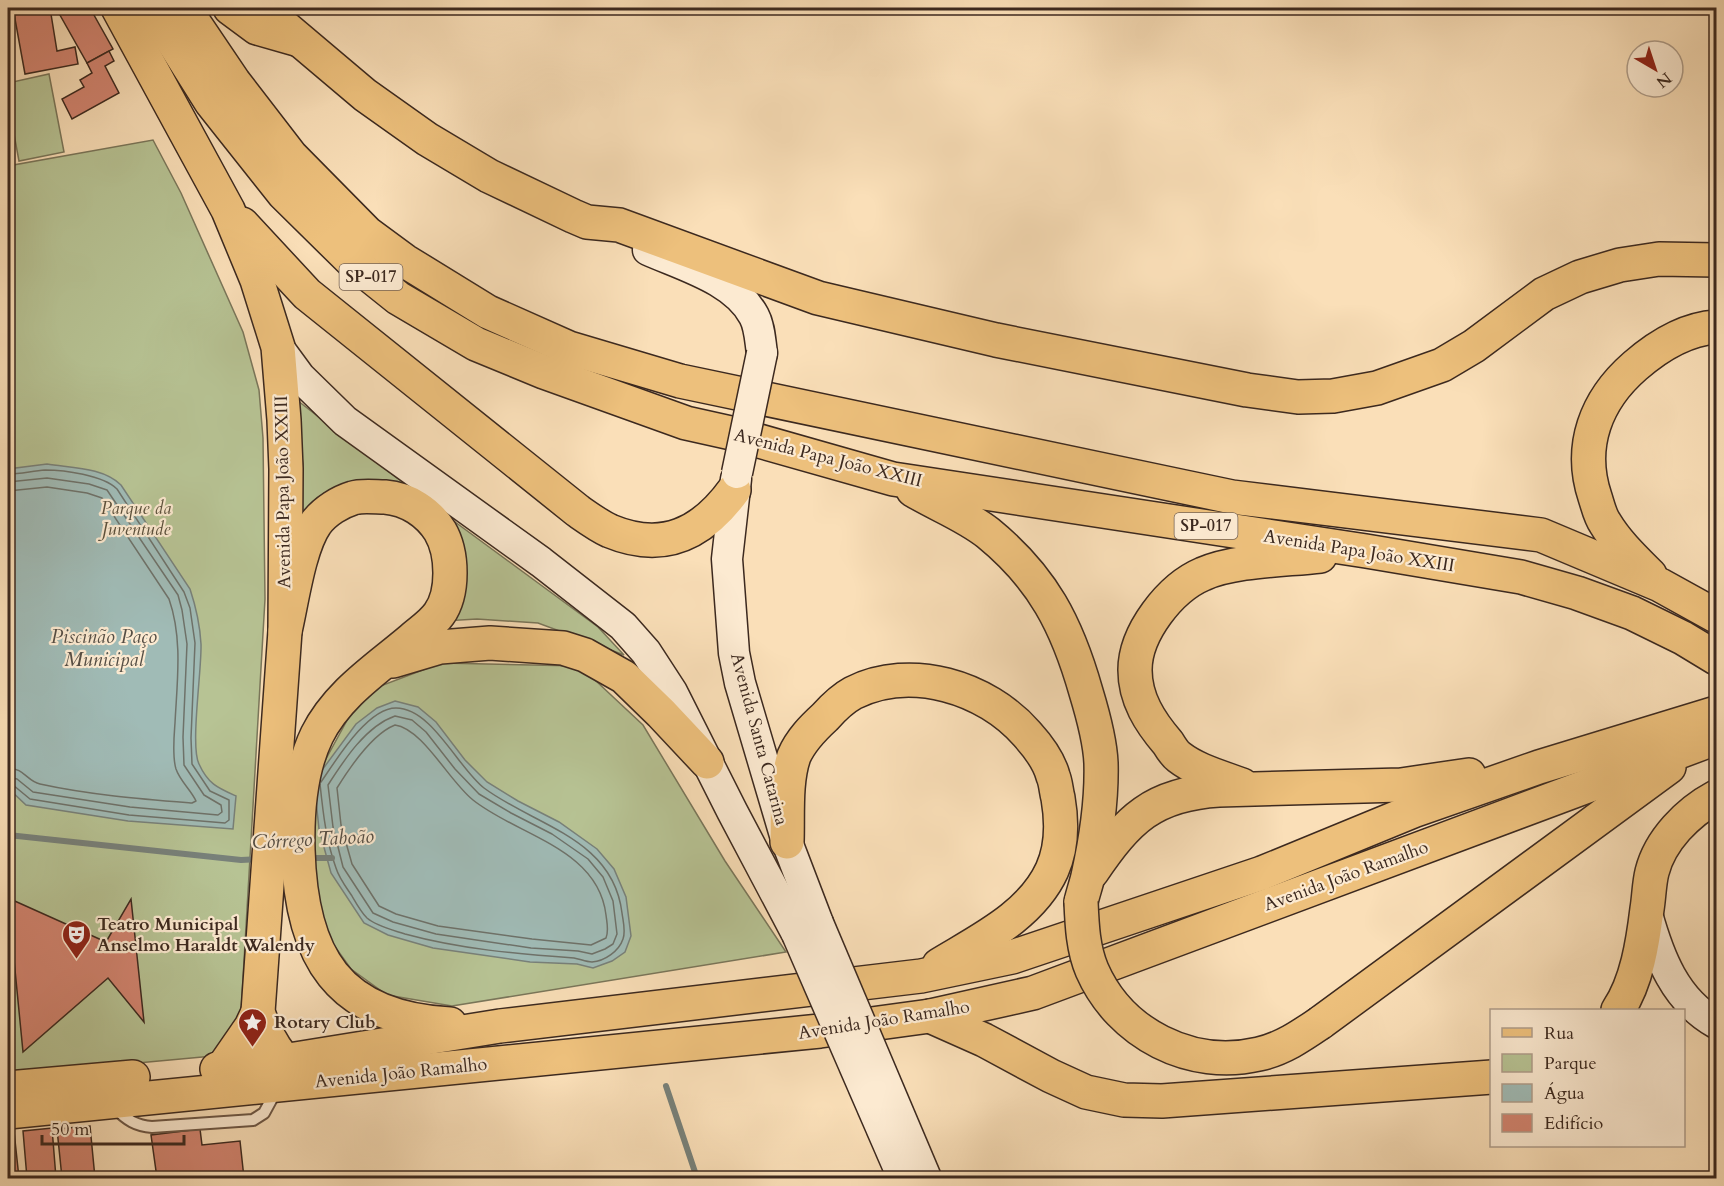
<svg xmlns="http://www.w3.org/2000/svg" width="1724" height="1186" font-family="Cardo,serif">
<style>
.green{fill:#b7c394;stroke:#7a765a;stroke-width:1.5}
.water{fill:#a0bbb6;stroke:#78817a;stroke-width:1.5}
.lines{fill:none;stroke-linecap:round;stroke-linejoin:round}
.shore{stroke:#6e726a;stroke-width:1.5}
.stream{stroke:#78817a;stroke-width:6}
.building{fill:#d28470;stroke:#3c291f;stroke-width:1.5}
.service-casing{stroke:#6c5645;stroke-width:14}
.secondary-casing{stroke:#3c291f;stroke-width:33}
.primary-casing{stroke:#3c291f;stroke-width:36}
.trunk-casing{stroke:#3c291f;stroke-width:36}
.service{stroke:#fcead1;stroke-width:10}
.secondary{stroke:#fcead1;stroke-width:30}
.primary{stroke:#edc07c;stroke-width:33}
.trunk{stroke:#edc07c;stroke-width:33}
.secondary-bridge-casing{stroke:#3c291f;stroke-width:33;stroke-linecap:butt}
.trunk-bridge-casing{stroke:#3c291f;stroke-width:36;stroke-linecap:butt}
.secondary-bridge{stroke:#fcead1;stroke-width:30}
.trunk-bridge{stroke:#edc07c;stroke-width:33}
.labels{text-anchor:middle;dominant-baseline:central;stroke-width:4.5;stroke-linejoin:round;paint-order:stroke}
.shield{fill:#fcead1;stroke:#766354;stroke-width:1.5}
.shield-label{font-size:16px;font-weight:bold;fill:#3c291f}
.street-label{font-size:18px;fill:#3c291f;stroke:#fcead1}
.park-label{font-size:18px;font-style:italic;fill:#5b503c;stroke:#fcead1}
.poi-label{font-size:18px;font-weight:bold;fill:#3c291f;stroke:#fcead1;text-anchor:start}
.water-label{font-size:20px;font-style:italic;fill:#554e45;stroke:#fcead1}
</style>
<rect width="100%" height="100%" fill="#fadfb8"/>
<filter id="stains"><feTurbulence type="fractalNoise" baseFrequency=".00333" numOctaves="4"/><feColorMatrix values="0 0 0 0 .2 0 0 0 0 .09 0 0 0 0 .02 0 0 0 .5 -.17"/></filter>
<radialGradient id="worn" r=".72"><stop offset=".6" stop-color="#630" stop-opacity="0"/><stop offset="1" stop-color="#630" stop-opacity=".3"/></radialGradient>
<g class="green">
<polygon points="49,74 64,152 19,161 8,102 8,83"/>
<polygon points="153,140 181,193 243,332 259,390 263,438 265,599 240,1030 213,1056 8,1075 8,166"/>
<polygon points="293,397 397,478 426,496 451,519 598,627 624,655 538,623 477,619 444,621 460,581 389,482 354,481 324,493 295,529 299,510 303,464"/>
<polygon points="441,663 580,666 643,725 725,861 786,952 452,1006 387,995 351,969 323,930 316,878 310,788 362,693"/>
</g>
<g class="water">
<path d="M 47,464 C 71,468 103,467 121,485 L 190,589 C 196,607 200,626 201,644 C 202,669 190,746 199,764 C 208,784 218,788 236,796 L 233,829 L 128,821 L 26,805 L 8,788 L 8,469 Z"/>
<polygon points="395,701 418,707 436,722 465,760 487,782 518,801 559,822 597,849 614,869 626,897 631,936 625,952 612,961 593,968 577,964 530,962 433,948 388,935 364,923 331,873 319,829 314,781 356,724 377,708"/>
</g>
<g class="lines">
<g class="shore">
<path d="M 8,474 C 20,474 32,471 45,470 C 64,470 103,475 117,489 L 184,592 L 190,608 L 195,643 L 191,738 L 192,764 L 210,791 L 229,800 L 229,820 L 225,823 L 129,815 L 30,799 L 13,785 L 8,784"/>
<polyline points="8,482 47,478 89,484 107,490 178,595 182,610 187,644 183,737 184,765 204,795 221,805 222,812 218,815 130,807 33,792 17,779 8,777"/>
<path d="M 8,491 L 47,487 L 87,493 L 102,498 L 169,599 C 183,639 177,682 175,723 C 174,737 172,756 176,769 C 180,781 191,790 196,801 L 192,803 C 142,799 90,795 40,784 C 27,781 24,768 8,768"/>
<path d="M 395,716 L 412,720 L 426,732 L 455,769 L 479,794 L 511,813 L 552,834 L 588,859 L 603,877 L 613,901 L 617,934 L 613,944 L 605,949 L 592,954 L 578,951 L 531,948 L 436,934 L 393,922 L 373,913 L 343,867 L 333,827 L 328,785 C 344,760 366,726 395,716 Z"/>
<path d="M 395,725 C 423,729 449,781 473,800 C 518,836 598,848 606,915 C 607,923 609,931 606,938 L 591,945 L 532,939 L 438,926 L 396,914 L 379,906 L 352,864 L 341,825 L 337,788 C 350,767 372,734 395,725 Z"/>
<path d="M 320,784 C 323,812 326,841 336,868 C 339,878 346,887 352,896 C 356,903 361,912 367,918 C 376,926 393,930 405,934 C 460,949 517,954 574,958 C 580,959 586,962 592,962 C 605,961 619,951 623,939 C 626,931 623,921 622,913 C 613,838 535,826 484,788 C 458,768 432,708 396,708 C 367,708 335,762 321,782"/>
</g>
<g class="stream">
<polyline points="8,835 241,860 260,859"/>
<polyline points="310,858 332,858"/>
<polyline points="666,1086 697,1178"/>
</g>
</g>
<g class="building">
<polygon points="13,8 50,8 57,51 75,47 78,64 25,74"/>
<polygon points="56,8 90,8 113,49 87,63"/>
<polygon points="109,51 114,61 105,66 119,93 72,119 62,99 84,87 80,80 92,73 87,63"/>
<polygon points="8,898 106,942 131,899 144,1022 108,978 23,1052"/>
<polygon points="90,1126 95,1178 62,1178 57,1129"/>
<polygon points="52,1128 56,1178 27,1178 23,1131"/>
<polygon points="200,1129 202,1145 240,1141 244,1178 232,1178 231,1174 191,1178 157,1178 151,1135"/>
<polygon points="14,1131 19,1178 8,1178 8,1132"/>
</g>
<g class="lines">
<defs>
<path id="service" d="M 115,1108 C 127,1120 136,1126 152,1127 L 253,1120 L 264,1113 L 276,1091"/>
<g id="secondary">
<path d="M 648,250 C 684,266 735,280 754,316 C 760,327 760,341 762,353"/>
<polyline points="278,347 300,377 345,421 541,562 623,626 646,652 672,692 732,811 797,934"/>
<polyline points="736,479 727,559 734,653 740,683 787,842 818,923"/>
<path d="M 1647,914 C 1659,957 1675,1000 1716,1023"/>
</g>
<g id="primary">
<path d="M 118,8 L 228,210 L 257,280 L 278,347 L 284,420 L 286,469 L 285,631 L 258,1012 C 267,1039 280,1059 302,1078"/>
<polyline points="262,8 365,95 427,139 489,176 573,216 587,222 619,225 818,298 996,340 1247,390 1298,397 1333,396 1377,388 1442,365 1474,346 1544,294 1580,277 1620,265 1659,259 1716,260"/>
<path d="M 242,224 L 307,294 L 578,511 C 588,518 599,526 610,531 C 663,553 702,534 734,490"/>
<polyline points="222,1069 251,1027 258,1012"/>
</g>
<g id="trunk">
<polyline points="152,8 211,102 284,194 353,262 398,298 476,344 544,372 686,423 731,433 893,479 1366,551 1521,577 1577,593 1632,613 1683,638 1716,658"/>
<polyline points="184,8 234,82 291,156 367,233 405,261 488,312 569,348 680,381 1232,497 1541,535 1660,585 1716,616"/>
<polyline points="230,8 257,28 299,40"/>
<path d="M 913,490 C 938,505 965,515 988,533 C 1043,578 1067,625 1086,692 C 1093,715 1100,740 1101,763 C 1102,800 1096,840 1088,876 C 1086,885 1083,893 1081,902"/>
<path d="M 1650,575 C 1634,559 1617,543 1605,523 C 1600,516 1598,506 1595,497 C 1578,446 1596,400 1635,366 C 1658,346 1686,329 1716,327"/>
<path d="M 285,631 C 292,601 299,547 316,523 C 325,511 340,502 353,498 C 362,495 376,497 385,497 C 408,499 428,512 440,531 C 453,553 454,593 439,614 C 432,624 421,631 412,639 C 378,668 338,693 317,735 C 300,770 297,811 298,850 C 301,956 337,1018 450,1024"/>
<polyline points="393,661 440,647 490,643 563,648 585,655 624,677 661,713 707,762"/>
<path d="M 1242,785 C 1221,777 1197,771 1179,757 C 1175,754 1171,748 1168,743 C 1150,722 1135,699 1135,670 C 1135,633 1170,588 1203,574 C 1234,560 1286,560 1320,556"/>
<path d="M 787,842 C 788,815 785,782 794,756 C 801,740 813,728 825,717 C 833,708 842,699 853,693 C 911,664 986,687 1027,734 C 1037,745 1049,761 1053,776 C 1056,783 1056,791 1058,798 C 1062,821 1062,848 1052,870 C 1031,916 980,940 939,965"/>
<path d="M 1092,872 C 1128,819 1153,794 1219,790 L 1401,785 L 1469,775"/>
<path d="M 1618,1010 C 1637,982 1643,942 1647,909 C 1649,897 1649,884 1652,872 C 1660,840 1688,812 1716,797"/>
<polyline points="930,1016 984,1040 1051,1076 1086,1092 1124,1100 1162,1101 1492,1077"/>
<polyline points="1320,1023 1669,767"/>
<polyline points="217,1069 283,1061 500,1026 921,976 1012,957 1262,873 1413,811 1539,767 1716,713"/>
<polyline points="8,1088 133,1077"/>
<polyline points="8,1112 820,1031 930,1016 1033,993 1716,738"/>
</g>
</defs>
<use href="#service" class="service-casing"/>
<use href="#secondary" class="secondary-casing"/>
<use href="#primary" class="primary-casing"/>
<use href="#trunk" class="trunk-casing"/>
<use href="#service" class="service"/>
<use href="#secondary" class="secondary"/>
<use href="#primary" class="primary"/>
<use href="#trunk" class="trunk"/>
<defs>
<g id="secondary-bridge">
<polyline points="737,473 762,353"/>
<polyline points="818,923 926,1178"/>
<polyline points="797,934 903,1178"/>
</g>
<path id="trunk-bridge" d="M 1081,902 C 1082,925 1083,949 1092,970 C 1120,1034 1191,1070 1259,1054 C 1282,1049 1301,1036 1320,1023"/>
</defs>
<use href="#secondary-bridge" class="secondary-bridge-casing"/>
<use href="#trunk-bridge" class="trunk-bridge-casing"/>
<use href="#secondary-bridge" class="secondary-bridge"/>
<use href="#trunk-bridge" class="trunk-bridge"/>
</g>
<defs>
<symbol id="theatre-pin" viewBox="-11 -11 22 30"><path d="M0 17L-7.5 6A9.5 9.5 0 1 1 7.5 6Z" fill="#8f2418" stroke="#fcead1"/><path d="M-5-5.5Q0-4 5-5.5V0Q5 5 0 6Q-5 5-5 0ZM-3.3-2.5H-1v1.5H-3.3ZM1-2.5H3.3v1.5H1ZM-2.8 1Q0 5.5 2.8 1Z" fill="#fff"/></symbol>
<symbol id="sight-pin" viewBox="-11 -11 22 30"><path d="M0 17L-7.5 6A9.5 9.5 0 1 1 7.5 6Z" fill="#8f2418" stroke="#fcead1"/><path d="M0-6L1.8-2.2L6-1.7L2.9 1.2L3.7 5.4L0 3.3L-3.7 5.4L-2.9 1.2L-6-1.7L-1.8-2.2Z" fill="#fff"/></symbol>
</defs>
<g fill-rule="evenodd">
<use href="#theatre-pin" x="60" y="918" width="33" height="45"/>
<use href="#sight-pin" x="236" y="1006" width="33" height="45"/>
</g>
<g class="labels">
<g class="shield">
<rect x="339.5" y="264" width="63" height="26" rx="4.5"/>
<rect x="1174.5" y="513" width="63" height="26" rx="4.5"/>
</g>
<g class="shield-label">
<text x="371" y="277">SP-017</text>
<text x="1206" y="526">SP-017</text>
</g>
<g class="street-label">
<text transform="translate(828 458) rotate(14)">Avenida Papa João XXIII</text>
<text transform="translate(283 492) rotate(-91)">Avenida Papa João XXIII</text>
<text transform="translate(1359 551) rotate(9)">Avenida Papa João XXIII</text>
<text transform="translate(759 739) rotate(75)">Avenida Santa Catarina</text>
<text transform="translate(1346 876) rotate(-20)">Avenida João Ramalho</text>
<text transform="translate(884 1020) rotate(-9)">Avenida João Ramalho</text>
<text transform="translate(401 1073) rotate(-6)">Avenida João Ramalho</text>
</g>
<g class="park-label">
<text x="136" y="508">Parque da<tspan x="136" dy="21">Juventude</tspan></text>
</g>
<g class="poi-label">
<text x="97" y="924">Teatro Municipal<tspan x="97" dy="21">Anselmo Haraldt Walendy</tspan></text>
<text x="274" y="1022">Rotary Club</text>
</g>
<g class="water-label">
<text x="104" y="636">Piscinão Paço<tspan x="104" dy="23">Municipal</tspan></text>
<text transform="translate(313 839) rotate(-3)">Córrego Taboão</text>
</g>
</g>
<rect width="1724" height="1186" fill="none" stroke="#fadfb8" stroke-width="30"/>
<rect x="9" y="9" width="1706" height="1168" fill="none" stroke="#3c291f" stroke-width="3"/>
<rect x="15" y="15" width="1694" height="1156" fill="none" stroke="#3c291f" stroke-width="1.5"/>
<rect x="1490" y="1009" width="195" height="138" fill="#fcead1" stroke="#af9d8a" stroke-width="1.5"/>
<rect x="1502" y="1028" width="30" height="9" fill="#edc07c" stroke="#af9d8a" stroke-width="1.5"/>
<text x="1544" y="1039" font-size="18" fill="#3c291f">Rua</text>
<rect x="1502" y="1054" width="30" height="18" fill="#b7c394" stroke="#af9d8a" stroke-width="1.5"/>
<text x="1544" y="1069" font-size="18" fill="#3c291f">Parque</text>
<rect x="1502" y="1084" width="30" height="18" fill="#a0bbb6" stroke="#af9d8a" stroke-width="1.5"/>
<text x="1544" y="1099" font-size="18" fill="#3c291f">Água</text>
<rect x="1502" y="1114" width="30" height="18" fill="#d28470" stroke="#af9d8a" stroke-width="1.5"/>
<text x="1544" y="1129" font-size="18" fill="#3c291f">Edifício</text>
<g transform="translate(1655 69) rotate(141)"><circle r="28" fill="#fcead1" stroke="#af9d8a" stroke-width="1.5"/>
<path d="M0-4.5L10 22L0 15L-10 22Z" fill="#8f2418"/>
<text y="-9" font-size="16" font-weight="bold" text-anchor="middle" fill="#3c291f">N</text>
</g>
<path d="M42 1135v9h142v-9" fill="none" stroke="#3c291f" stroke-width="3"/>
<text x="51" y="1135" font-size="18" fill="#3c291f" stroke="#fcead1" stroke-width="4.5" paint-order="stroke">50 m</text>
<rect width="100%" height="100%" filter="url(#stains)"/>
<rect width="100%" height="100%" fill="url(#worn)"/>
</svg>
